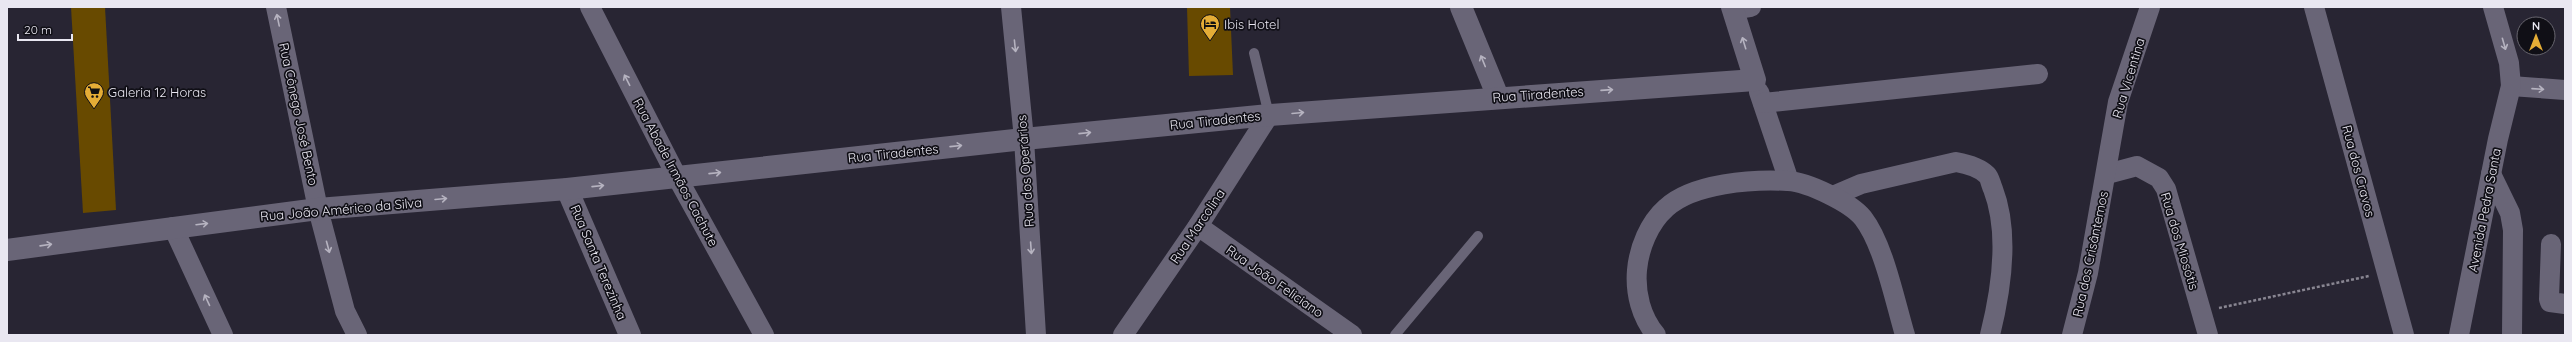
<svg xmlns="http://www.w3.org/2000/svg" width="2572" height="342" font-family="Quicksand,sans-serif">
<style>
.building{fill:#684a00}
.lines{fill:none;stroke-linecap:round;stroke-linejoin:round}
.path{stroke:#898692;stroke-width:2.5;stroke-dasharray:3 2;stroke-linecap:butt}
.lane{stroke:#696577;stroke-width:10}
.street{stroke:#696577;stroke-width:20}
.secondary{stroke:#696577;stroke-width:22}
.oneway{stroke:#b6b3c0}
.labels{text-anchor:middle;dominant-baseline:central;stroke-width:3.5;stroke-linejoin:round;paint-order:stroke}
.poi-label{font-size:13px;fill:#e9e7f1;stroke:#100f16;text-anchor:start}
.street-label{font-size:13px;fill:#e9e7f1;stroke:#100f16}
</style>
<rect width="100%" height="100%" fill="#282533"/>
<g class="building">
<polygon points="71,7 105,7 116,210 83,213"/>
<polygon points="1187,7 1230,7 1233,75 1189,76"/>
</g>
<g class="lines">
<polyline class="path" points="2219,308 2369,276"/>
<g class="lane">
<polyline points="1254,53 1269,115"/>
<polyline points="1395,335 1478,236"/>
</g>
<g class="street">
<polyline points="276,7 318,209 345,311 357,335"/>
<polyline points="590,7 677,177 764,335"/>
<polyline points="1011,7 1024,139 1036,335"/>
<polyline points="2314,7 2404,335"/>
<polyline points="1733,10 1751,7"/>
<polyline points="2511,86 2565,90"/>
<polyline points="1759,92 1789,181"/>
<polyline points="1763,103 2038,74"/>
<polyline points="2107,174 2137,166 2159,178 2166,189 2208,335"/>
<polyline points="2491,174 2510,213 2513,230 2512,335"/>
<path d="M 1833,196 L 1861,184 L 1956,162 C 1967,164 1979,167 1987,175 C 1990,178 1991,185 1993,189 C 2010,233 2001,291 1990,335"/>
<polyline points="1198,226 1352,335"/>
<polyline points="173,227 223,335"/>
<polyline points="2551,244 2549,299 2550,302 2565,304"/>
<polyline points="1123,335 1198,226 1269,115"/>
<path d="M 1656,335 C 1641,317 1635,293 1637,270 C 1639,248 1649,223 1666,208 C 1693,183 1753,179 1788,181 C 1808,182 1851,203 1863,218 C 1884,245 1895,302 1905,335"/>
<polyline points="2072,335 2088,273 2118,102 2150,7"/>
<polyline points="2459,335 2498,139 2511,86 2509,63 2493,7"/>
</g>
<g class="secondary">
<polyline points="1461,7 1498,97"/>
<polyline points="567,189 630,335"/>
<polyline points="7,250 318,209 567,189 1024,139 1269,115 1755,80 1732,7"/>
</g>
</g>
<defs><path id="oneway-shaft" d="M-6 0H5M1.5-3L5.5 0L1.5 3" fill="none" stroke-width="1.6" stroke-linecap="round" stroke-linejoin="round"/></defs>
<g class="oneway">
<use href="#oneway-shaft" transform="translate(278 20) rotate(-102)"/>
<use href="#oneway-shaft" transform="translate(1744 43) rotate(-107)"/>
<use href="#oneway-shaft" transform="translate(2504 44) rotate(74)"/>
<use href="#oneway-shaft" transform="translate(1015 46) rotate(84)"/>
<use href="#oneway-shaft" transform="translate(1483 61) rotate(-112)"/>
<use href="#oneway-shaft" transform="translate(627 80) rotate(-117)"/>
<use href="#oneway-shaft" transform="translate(2538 89) rotate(4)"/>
<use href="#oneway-shaft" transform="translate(1607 90) rotate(-4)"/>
<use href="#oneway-shaft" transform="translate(1298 113) rotate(-5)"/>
<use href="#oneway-shaft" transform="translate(1085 133) rotate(-6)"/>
<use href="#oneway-shaft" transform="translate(956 146) rotate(-6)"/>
<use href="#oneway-shaft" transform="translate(715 173) rotate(-6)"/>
<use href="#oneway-shaft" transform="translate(598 186) rotate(-6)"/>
<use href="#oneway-shaft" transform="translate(441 199) rotate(-5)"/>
<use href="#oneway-shaft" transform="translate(202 224) rotate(-7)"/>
<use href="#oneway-shaft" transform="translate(46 245) rotate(-8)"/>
<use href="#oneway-shaft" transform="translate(328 247) rotate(75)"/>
<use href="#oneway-shaft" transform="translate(1031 248) rotate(86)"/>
<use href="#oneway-shaft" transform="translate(207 300) rotate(-115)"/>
</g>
<defs>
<symbol id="hotel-pin" viewBox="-11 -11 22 30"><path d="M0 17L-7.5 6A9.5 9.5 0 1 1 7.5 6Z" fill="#e5ad36" stroke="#100f16"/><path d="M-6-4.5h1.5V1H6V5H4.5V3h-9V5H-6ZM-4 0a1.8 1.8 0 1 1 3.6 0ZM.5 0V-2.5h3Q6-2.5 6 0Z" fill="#111"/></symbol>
<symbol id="supermarket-pin" viewBox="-11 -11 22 30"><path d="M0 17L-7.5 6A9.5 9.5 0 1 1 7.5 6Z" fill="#e5ad36" stroke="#100f16"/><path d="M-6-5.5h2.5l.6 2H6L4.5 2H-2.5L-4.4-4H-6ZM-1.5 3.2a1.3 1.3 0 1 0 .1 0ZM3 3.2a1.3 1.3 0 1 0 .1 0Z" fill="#111"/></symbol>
</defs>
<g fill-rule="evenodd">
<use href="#hotel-pin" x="1199" y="13" width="22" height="30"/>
<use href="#supermarket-pin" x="83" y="81" width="22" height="30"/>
</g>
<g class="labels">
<g class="poi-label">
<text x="1224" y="24">Ibis Hotel</text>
<text x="108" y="92">Galeria 12 Horas</text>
</g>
<g class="street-label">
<text transform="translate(2128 78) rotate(-73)">Rua Vicentina</text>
<text transform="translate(1538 94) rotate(-4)">Rua Tiradentes</text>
<text transform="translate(299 114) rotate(78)">Rua Cônego José Bento</text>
<text transform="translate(1215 120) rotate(-6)">Rua Tiradentes</text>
<text transform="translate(893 153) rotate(-6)">Rua Tiradentes</text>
<text transform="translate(1025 171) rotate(-94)">Rua dos Operários</text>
<text transform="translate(2359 171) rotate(75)">Rua dos Cravos</text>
<text transform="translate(676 172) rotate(62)">Rua Abade Irmãos Cachute</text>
<text transform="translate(341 209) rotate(-5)">Rua João Américo da Silva</text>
<text transform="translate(2484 210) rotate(-79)">Avenida Pedra Santa</text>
<text transform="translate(1197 226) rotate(-56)">Rua Marcolina</text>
<text transform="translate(2180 241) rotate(73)">Rua dos Miosótis</text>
<text transform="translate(2090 254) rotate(-78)">Rua dos Crisântemos</text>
<text transform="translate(599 262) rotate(67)">Rua Santa Terezinha</text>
<text transform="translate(1275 281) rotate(35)">Rua João Feliciano</text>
</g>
</g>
<rect width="2572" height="342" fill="none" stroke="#e9e7f1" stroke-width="16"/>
<g transform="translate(2536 36)"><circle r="19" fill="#100f16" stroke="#67656e"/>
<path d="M0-3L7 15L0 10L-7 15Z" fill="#e5ad36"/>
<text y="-6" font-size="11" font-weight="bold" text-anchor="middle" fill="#e9e7f1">N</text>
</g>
<path d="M18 34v6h54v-6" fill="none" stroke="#e9e7f1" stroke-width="2"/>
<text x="24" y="34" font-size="12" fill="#e9e7f1" stroke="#100f16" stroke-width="3" paint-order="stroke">20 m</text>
</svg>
